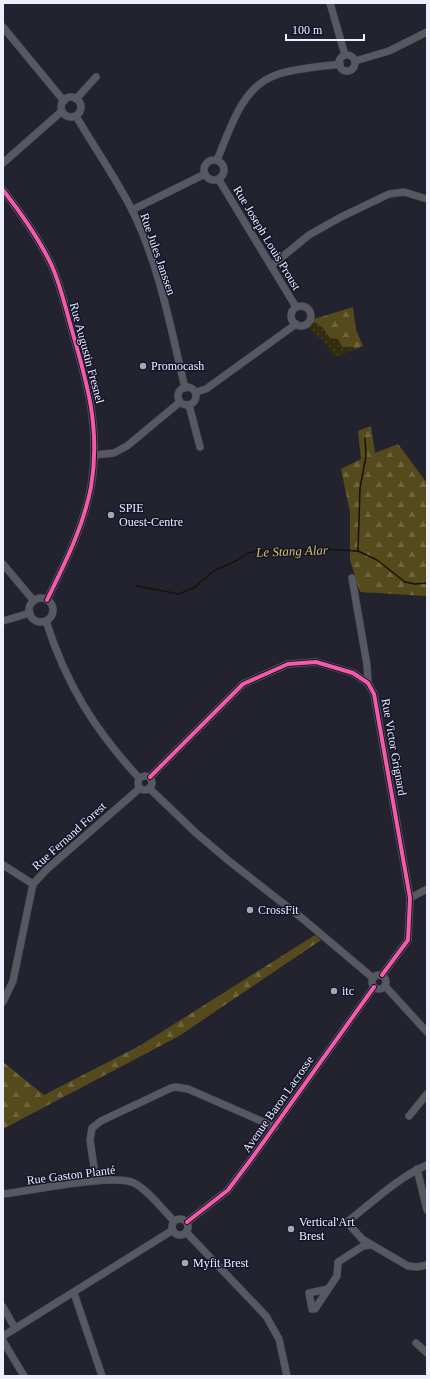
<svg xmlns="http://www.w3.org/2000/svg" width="430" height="1379" font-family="'Times New Roman',serif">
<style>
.grass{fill:url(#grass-dots)}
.forest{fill:url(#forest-firs)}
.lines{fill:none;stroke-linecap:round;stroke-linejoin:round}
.stream{stroke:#181404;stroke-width:1.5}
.minor-casing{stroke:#40404b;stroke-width:8}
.minor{stroke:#585862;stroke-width:7}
.cycleway-casing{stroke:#14142a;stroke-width:6}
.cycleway{stroke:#f35aa7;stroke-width:4}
.poi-dot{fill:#a6a7b6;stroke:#14142a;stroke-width:1.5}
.labels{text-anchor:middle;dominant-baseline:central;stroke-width:3;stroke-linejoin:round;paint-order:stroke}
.street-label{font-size:12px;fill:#edeefe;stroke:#14142a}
.poi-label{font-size:12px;fill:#edeefe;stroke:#14142a;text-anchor:start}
.water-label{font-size:13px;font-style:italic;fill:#d8c05b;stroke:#14142a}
</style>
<defs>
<pattern id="grass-dots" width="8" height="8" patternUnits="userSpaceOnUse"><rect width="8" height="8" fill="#332c0c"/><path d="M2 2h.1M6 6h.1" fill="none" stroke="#474124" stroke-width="1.8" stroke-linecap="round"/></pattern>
<pattern id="forest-firs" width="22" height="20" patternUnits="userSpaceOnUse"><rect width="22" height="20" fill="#554a1c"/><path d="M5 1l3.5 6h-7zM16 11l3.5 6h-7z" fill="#6e643e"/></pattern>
</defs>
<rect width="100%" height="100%" fill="#23232f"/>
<polygon class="grass" points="313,321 323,328 330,338 338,339 342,347 353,347 355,349 335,358 321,337 318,338 308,328"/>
<g class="forest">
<polygon points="353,307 356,330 363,346 355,349 353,347 342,347 338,339 330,338 323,328 313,321 314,319"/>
<polygon points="371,426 375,453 398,444 427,483 427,596 360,592 350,560 350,512 341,469 361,459 358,431"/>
<polygon points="315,935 321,940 179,1036 3,1129 3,1062 44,1095 141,1045"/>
</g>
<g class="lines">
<g class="stream">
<polyline points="358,551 360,488 366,456 365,438"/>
<polyline points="136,586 179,594 195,587 215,570 236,561 248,553 266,550 320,549 358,551 377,560 405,582 415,584 427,583"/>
</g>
<defs>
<g id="minor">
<polyline points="330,3 345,55"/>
<polyline points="3,27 64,101"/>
<circle cx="347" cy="63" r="8"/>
<polyline points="355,61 389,51 427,32"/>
<circle cx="71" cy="107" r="10"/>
<polyline points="76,99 96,77"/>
<path d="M 76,116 C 94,147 116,178 132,210 C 159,264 171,329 185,388"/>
<circle cx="214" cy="170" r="10"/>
<path d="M 217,160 C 230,130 241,87 276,75 C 296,68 319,67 340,64"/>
<polyline points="3,163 62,111"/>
<polyline points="219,180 296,307"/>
<path d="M 3,190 C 21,213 38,237 51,264 C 60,283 65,306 71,327 C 87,382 101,429 91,487 C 83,528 65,563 47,600"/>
<polyline points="132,210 205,174"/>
<polyline points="271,266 309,235 341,217 389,194 404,192 427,199"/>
<circle cx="301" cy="316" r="10"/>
<circle cx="187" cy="396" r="9"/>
<polyline points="196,392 206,389 296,324"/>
<polyline points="189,405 200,447"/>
<polyline points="95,455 114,453 127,446 180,402"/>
<polyline points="3,564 34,601"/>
<polyline points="352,578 367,665 368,683"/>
<circle cx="41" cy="610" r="12"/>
<polyline points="3,621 30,613"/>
<path d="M 46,621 C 66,684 94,729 139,778"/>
<circle cx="145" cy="783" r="7"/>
<polyline points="150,777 243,684 288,664 316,662 353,673 368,683 374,694 410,898 408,940 382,975"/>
<polyline points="149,788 196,833 229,861 303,919 373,978"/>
<polyline points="3,865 33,884"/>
<polyline points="410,898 427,889"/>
<circle cx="379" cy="982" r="7"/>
<polyline points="385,986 427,1032"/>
<polyline points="3,1002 13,981 33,884 46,870 140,788"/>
<polyline points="409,1116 427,1094"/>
<path d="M 427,1165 C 397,1178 373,1202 347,1222 L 362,1239 L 408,1266 L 417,1267 L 427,1265"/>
<polyline points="417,1169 427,1210"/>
<polyline points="96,1181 90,1140 92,1128 101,1121 171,1088 176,1087 188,1089 275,1127"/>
<path d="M 3,1194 C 29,1191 114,1173 134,1183 C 149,1191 162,1209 174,1221"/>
<circle cx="180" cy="1227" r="8"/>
<polyline points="187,1222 228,1190 252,1158 374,987"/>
<polyline points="186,1232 266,1316 279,1339 287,1376"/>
<polyline points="328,1289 309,1293 312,1309 315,1309 337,1276 338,1262 363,1246 370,1245"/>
<polyline points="74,1293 102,1376"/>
<polyline points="3,1307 15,1328"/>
<polyline points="3,1336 173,1230"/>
<polyline points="3,1341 24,1376"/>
<polyline points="416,1343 427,1353"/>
</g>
</defs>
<use href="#minor" class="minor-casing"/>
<use href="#minor" class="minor"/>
<defs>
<g id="cycleway">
<path d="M 3,190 C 21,213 38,237 51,264 C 60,283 65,306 71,327 C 87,382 101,429 91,487 C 83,528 65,563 47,600"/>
<polyline points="150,777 243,684 288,664 316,662 353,673 368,683 374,694 410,898 408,940 382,975"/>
<polyline points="187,1222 228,1190 252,1158 374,987"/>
</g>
</defs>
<use href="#cycleway" class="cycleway-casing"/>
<use href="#cycleway" class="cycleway"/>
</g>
<g class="poi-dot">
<circle cx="143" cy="366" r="4"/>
<circle cx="111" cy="515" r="4"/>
<circle cx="250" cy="910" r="4"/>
<circle cx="334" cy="991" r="4"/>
<circle cx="291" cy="1229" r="4"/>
<circle cx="185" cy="1263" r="4"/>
</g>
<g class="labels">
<g class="street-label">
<text transform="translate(267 238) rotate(59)">Rue Joseph Louis Proust</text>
<text transform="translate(158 254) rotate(71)">Rue Jules Janssen</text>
<text transform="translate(87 353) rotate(75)">Rue Augustin Fresnel</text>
<text transform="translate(394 747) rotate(80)">Rue Victor Grignard</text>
<text transform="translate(69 836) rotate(-42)">Rue Fernand Forest</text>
<text transform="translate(278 1104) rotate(-55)">Avenue Baron Lacrosse</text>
<text transform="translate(71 1175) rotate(-7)">Rue Gaston Planté</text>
</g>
<g class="poi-label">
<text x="151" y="366">Promocash</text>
<text x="119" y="508">SPIE<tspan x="119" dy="14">Ouest-Centre</tspan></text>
<text x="258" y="910">CrossFit</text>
<text x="342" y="991">itc</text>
<text x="299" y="1222">Vertical'Art<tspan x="299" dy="14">Brest</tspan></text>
<text x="193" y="1263">Myfit Brest</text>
</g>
<g class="water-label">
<text transform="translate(292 551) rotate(-2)">Le Stang Alar</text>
</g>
</g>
<rect width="430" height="1379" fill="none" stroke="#edeefe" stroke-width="8"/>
<path d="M286 34v6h78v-6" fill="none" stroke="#edeefe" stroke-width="2"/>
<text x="292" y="34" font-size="12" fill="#edeefe" stroke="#14142a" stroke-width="3" paint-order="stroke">100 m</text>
</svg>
